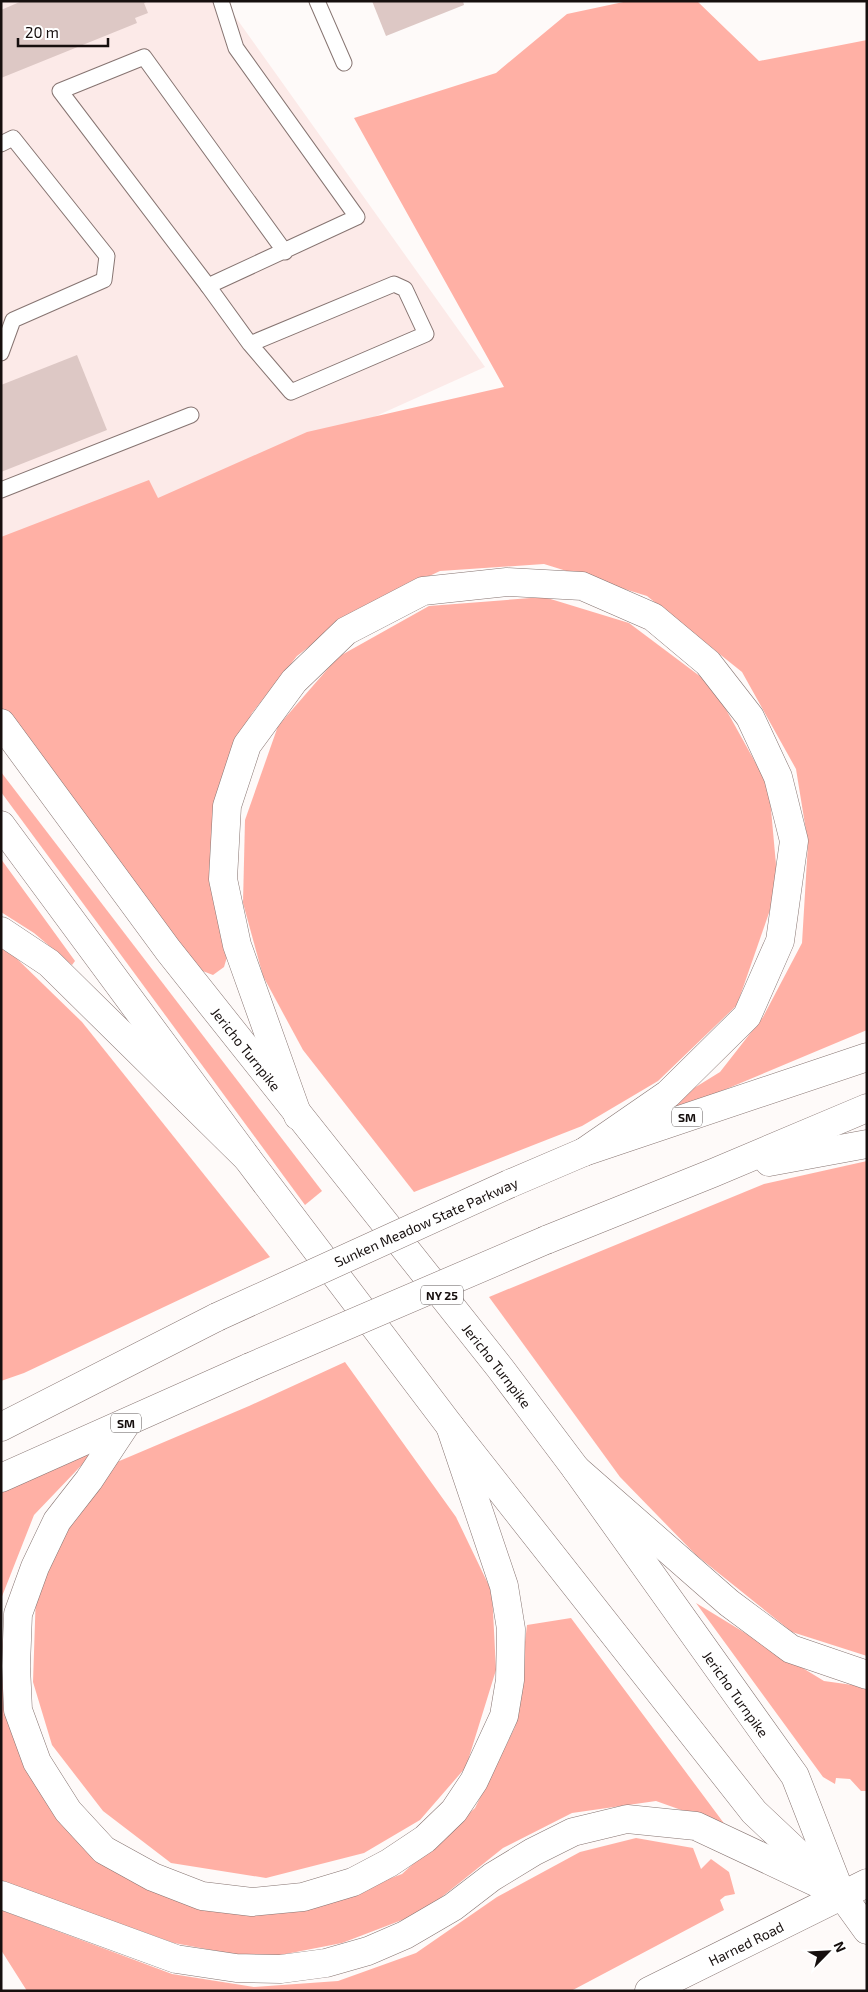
<svg xmlns="http://www.w3.org/2000/svg" width="868" height="1992" font-family="'Exo 2',sans-serif">
<style>
.built{fill:#fceae8}
.green{fill:#ffb0a5}
.building{fill:#ddc8c5}
.lines{fill:none;stroke-linecap:round;stroke-linejoin:round}
.service-casing{stroke:#867471;stroke-width:17}
.secondary-casing{stroke:#867471;stroke-width:29}
.primary-casing{stroke:#867471;stroke-width:29}
.motorway-casing{stroke:#867471;stroke-width:29}
.service{stroke:#fff;stroke-width:15}
.secondary{stroke:#fff;stroke-width:28}
.primary{stroke:#fff;stroke-width:28}
.motorway{stroke:#fff;stroke-width:28}
.motorway-bridge-casing{stroke:#867471;stroke-width:29;stroke-linecap:butt}
.motorway-bridge{stroke:#fff;stroke-width:28}
.labels{text-anchor:middle;dominant-baseline:central;stroke-width:5;stroke-linejoin:round;paint-order:stroke}
.shield{fill:#fff;stroke:#5c5756;stroke-width:1}
.shield-label{font-size:12px;font-weight:bold;fill:#160f0e}
.street-label{font-size:14px;fill:#160f0e;stroke:#fff}
</style>
<rect width="100%" height="100%" fill="#fefaf9"/>
<polygon class="built" points="1,1 224,1 485,367 1,585"/>
<g class="green">
<polygon points="628,1 697,1 759,61 867,40 867,1030 645,1123 644,1119 720,1072 763,1017 802,943 808,843 796,769 742,672 647,596 544,564 440,571 355,611 297,656 252,713 221,779 213,846 216,913 227,957 224,967 213,975 200,970 1,708 1,537 149,480 158,498 307,432 504,387 354,118 496,73 567,14"/>
<polygon points="544,597 629,623 713,686 769,787 778,887 737,1005 658,1081 582,1126 414,1192 303,1050 263,976 243,903 245,820 278,726 338,657 429,606"/>
<polygon points="1,772 322,1191 305,1205 1,792"/>
<polygon points="1,859 75,961 72,965 34,933 1,912"/>
<polygon points="1,948 11,953 82,1022 270,1257 24,1373 1,1381"/>
<polygon points="867,1161 867,1656 792,1632 696,1555 620,1477 489,1297 764,1184"/>
<polygon points="345,1362 456,1517 492,1592 496,1670 466,1767 420,1820 364,1853 266,1878 171,1863 103,1811 52,1745 33,1682 36,1592 66,1516 117,1462 249,1406"/>
<polygon points="98,1448 34,1515 1,1599 1,1493"/>
<polygon points="696,1603 824,1681 867,1687 867,1791 861,1791 850,1779 836,1778 835,1784 823,1777"/>
<polygon points="571,1618 726,1826 656,1801 572,1813 503,1848 423,1912 342,1943 260,1959 174,1943 1,1881 1,1626 9,1725 150,1889 319,1905 402,1874 475,1808 515,1727 527,1625"/>
<polygon points="636,1838 693,1848 701,1869 711,1859 729,1872 735,1894 725,1896 720,1900 724,1910 571,1991 27,1991 1,1950 1,1910 172,1974 254,1987 338,1981 416,1953 497,1897 580,1852"/>
</g>
<g class="building">
<polygon points="22,1 148,1 144,3 148,13 135,18 137,23 1,78 1,10"/>
<polygon points="372,1 463,1 464,5 386,36"/>
<polygon points="77,355 107,430 1,472 1,385"/>
</g>
<g class="lines">
<defs>
<g id="service">
<polyline points="221,1 236,48 357,217 208,286 60,91 144,57 285,252"/>
<polyline points="317,1 344,63"/>
<polyline points="1,144 13,138 107,256 104,280 13,320 1,353"/>
<polyline points="208,286 250,344 291,392 426,334 405,289 394,284 250,344"/>
<polyline points="1,490 191,415"/>
</g>
<g id="secondary">
<path id="s1" d="M 649,1991 L 867,1883"/>
</g>
<g id="primary">
<path id="s2" d="M 1,723 L 168,950 L 500,1368 L 576,1469 L 795,1776 L 841,1894"/>
<polyline points="1,825 247,1158 450,1426 754,1812 841,1894 867,1930"/>
</g>
<g id="motorway">
<polyline points="1,931 49,963 247,1158"/>
<polyline points="298,1116 237,945 223,879 227,806 247,745 294,681 346,631 423,591 507,582 582,586 653,617 708,663 750,717 778,777 794,841 780,941 747,1016 668,1094 584,1152"/>
<polyline points="769,1162 867,1144"/>
<polyline points="509,1184 584,1152 867,1057"/>
<polyline points="546,1240 713,1173 867,1108"/>
<polyline points="126,1424 89,1480 57,1521 35,1567 18,1614 16,1666 18,1710 37,1762 68,1811 104,1850 153,1877 202,1896 252,1902 303,1897 353,1882 389,1863 425,1839 454,1811 474,1781 504,1716 510,1680 511,1629 504,1586 450,1426"/>
<polyline points="1,1427 217,1317"/>
<polyline points="576,1469 729,1603 791,1649 867,1675"/>
<polyline points="1,1478 250,1367"/>
<polyline points="1,1895 176,1959 236,1968 281,1969 326,1963 368,1951 405,1935 453,1907 492,1877 533,1852 573,1832 627,1819 696,1826 841,1894"/>
</g>
</defs>
<use href="#service" class="service-casing"/>
<use href="#secondary" class="secondary-casing"/>
<use href="#primary" class="primary-casing"/>
<use href="#motorway" class="motorway-casing"/>
<use href="#service" class="service"/>
<use href="#secondary" class="secondary"/>
<use href="#primary" class="primary"/>
<use href="#motorway" class="motorway"/>
<defs>
<g id="motorway-bridge">
<polyline points="217,1317 509,1184"/>
<polyline points="250,1367 546,1240"/>
</g>
</defs>
<use href="#motorway-bridge" class="motorway-bridge-casing"/>
<use href="#motorway-bridge" class="motorway-bridge"/>
</g>
<g class="labels">
<g class="shield">
<rect x="672" y="1107.5" width="30" height="19" rx="4"/>
<rect x="421" y="1285.5" width="42" height="19" rx="4"/>
<rect x="111" y="1413.5" width="30" height="19" rx="4"/>
</g>
<g class="shield-label">
<text x="687" y="1117">SM</text>
<text x="442" y="1295">NY 25</text>
<text x="126" y="1423">SM</text>
</g>
<g class="street-label">
<text stroke="none"><textPath href="#s2" startOffset="408">Jericho Turnpike</textPath></text>
<text transform="translate(426 1222) rotate(-24)">Sunken Meadow State Parkway</text>
<text stroke="none"><textPath href="#s2" startOffset="812">Jericho Turnpike</textPath></text>
<text stroke="none"><textPath href="#s2" startOffset="1218">Jericho Turnpike</textPath></text>
<text stroke="none"><textPath href="#s1" startOffset="108">Harned Road</textPath></text>
</g>
</g>
<rect width="868" height="1992" fill="none" stroke="#160f0e" stroke-width="5"/>
<g transform="translate(828 1952) rotate(66)" stroke="#ffffff" stroke-width="4" paint-order="stroke">
<path d="M0-4L9 19L0 12L-9 19Z" fill="#160f0e"/>
<text y="-8" font-size="14" font-weight="bold" text-anchor="middle" fill="#160f0e">N</text>
</g>
<path d="M18 38v8h90v-8" fill="none" stroke="#160f0e" stroke-width="2.5"/>
<text x="25" y="38" font-size="15" fill="#160f0e" stroke="#ffffff" stroke-width="4" paint-order="stroke">20 m</text>
</svg>
